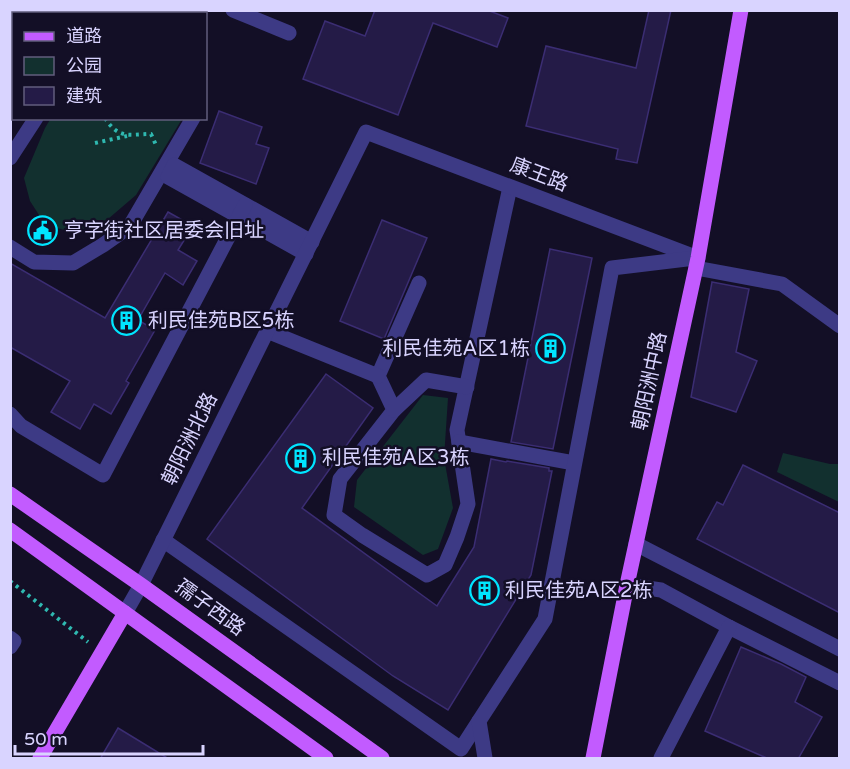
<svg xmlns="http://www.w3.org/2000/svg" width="850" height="769" font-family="'Varela Round','Noto Sans SC',sans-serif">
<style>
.green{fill:#12302f}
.building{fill:#241b47;stroke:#3b2d73;stroke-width:1.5}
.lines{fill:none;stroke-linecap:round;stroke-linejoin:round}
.path{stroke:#2fb8b0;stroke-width:4;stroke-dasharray:3 4.5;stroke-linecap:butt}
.minor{stroke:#3d3a85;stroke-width:15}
.major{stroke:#c25bff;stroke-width:15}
.labels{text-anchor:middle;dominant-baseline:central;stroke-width:5;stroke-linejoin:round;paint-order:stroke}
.street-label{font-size:20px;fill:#d9d4ff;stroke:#130f26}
.poi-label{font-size:20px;fill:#d9d4ff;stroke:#130f26;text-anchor:start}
</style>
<rect width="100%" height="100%" fill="#130f26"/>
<g class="green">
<polygon points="51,118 182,118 182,119 136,195 108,219 92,227 72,232 57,228 41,218 30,201 24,178 45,128"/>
<polygon points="423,395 448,398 444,458 453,508 438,549 423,555 354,507 357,480"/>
<polygon points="783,453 830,464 839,464 839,502 777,472"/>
</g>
<g class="building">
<polygon points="375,10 487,10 508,18 497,47 433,23 398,115 303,79 325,21 365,36"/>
<polygon points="649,10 671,10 637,163 616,159 618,149 526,126 546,46 636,68"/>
<polygon points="219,111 262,127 256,144 269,148 256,184 200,163"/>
<polygon points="168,212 193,226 178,250 197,261 183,285 165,273 138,320 155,330 126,381 129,383 111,414 94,404 80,429 51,412 70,381 10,347 10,263 105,318"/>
<polygon points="382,220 427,238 384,339 340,321"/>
<polygon points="550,249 592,258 553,449 511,442"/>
<polygon points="712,282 749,289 736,352 757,361 736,412 691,397"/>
<polygon points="326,374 373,408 302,508 437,606 474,547 491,459 506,462 507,461 549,468 549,471 552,471 531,575 448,710 393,676 207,539"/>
<polygon points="743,465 840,513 840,613 697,539 717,502 723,505"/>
<polygon points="741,647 781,664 806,677 795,702 822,717 798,759 769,759 705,731"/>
<polygon points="118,728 169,759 100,759"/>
</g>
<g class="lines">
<g class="path">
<path d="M 105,118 C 119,140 129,134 151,134 L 156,145"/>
<polyline points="95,143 127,136"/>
<polyline points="10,581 88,642"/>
</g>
<g class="minor">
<polyline points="147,10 149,14"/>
<polyline points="233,10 289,33"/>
<polyline points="10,17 14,17"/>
<polyline points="10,158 36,118"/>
<polyline points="10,247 34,262 73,263 103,245 130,226 193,118"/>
<polyline points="306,254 168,177 174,165 312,242"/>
<polyline points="696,268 782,284 840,326"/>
<polyline points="419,283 378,376 394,410 340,479 334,515 362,535 427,575 445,565 457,537 468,504 457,430 510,187"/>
<polyline points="267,331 378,376"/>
<polyline points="394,410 426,380 467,387"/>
<polyline points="10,414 21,426 103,475 245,205"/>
<polyline points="459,442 574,463"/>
<polyline points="163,540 461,749 479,721"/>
<polyline points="636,544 840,649"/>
<polyline points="627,585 661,590 729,627 840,683"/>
<polyline points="125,613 141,585 366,132 698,258"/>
<polyline points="10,638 14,641 10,647"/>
<polyline points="485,758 479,721 545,619 612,268 695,258"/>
<polyline points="661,758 729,627"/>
</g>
<g class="major">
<polyline points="10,494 141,585 382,758"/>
<polyline points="10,530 326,758"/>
<polyline points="40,758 125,613"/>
<polyline points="593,758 627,585 698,258 741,10"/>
</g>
</g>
<defs>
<symbol id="civic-ring" viewBox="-11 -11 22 22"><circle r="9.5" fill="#130f26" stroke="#00e5ff" stroke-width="1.5"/><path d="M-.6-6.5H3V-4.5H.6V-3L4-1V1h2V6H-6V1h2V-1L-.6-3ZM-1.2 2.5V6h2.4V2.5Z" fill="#00e5ff"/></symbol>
<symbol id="building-ring" viewBox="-11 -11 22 22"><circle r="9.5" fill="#130f26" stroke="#00e5ff" stroke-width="1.5"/><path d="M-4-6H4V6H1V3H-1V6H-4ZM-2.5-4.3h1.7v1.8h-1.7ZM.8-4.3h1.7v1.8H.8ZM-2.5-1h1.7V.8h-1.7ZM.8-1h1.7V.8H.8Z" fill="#00e5ff"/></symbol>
</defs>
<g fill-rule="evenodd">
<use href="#civic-ring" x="26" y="214" width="33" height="33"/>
<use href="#building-ring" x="110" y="304" width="33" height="33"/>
<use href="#building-ring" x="534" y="332" width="33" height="33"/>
<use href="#building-ring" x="284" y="442" width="33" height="33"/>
<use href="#building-ring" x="468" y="574" width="33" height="33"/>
</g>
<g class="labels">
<g class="street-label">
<text transform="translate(539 175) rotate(21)">康王路</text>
<text transform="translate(650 381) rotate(-78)">朝阳洲中路</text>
<text transform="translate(190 439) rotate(-64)">朝阳洲北路</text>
<text transform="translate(210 608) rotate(36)">孺子西路</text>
</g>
<g class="poi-label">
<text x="64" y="231">亨字街社区居委会旧址</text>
<text x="148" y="321">利民佳苑B区5栋</text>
<text x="530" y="349" text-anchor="end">利民佳苑A区1栋</text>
<text x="322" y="458">利民佳苑A区3栋</text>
<text x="505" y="591">利民佳苑A区2栋</text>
</g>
</g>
<rect width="850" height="769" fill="none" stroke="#d9d4ff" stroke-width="24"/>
<rect x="12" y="12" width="195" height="108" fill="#130f26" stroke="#625e7d" stroke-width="1.5"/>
<rect x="24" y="32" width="30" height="9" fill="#c25bff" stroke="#625e7d" stroke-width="1.5"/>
<text x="66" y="42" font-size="18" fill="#d9d4ff">道路</text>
<rect x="24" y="57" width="30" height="18" fill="#12302f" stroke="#625e7d" stroke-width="1.5"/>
<text x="66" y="72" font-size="18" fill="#d9d4ff">公园</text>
<rect x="24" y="87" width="30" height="18" fill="#241b47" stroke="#625e7d" stroke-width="1.5"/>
<text x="66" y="102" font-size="18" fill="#d9d4ff">建筑</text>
<path d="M15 745v9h188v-9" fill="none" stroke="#d9d4ff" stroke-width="3"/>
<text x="24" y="745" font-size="18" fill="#d9d4ff" stroke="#130f26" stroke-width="4.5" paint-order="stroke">50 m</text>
</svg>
